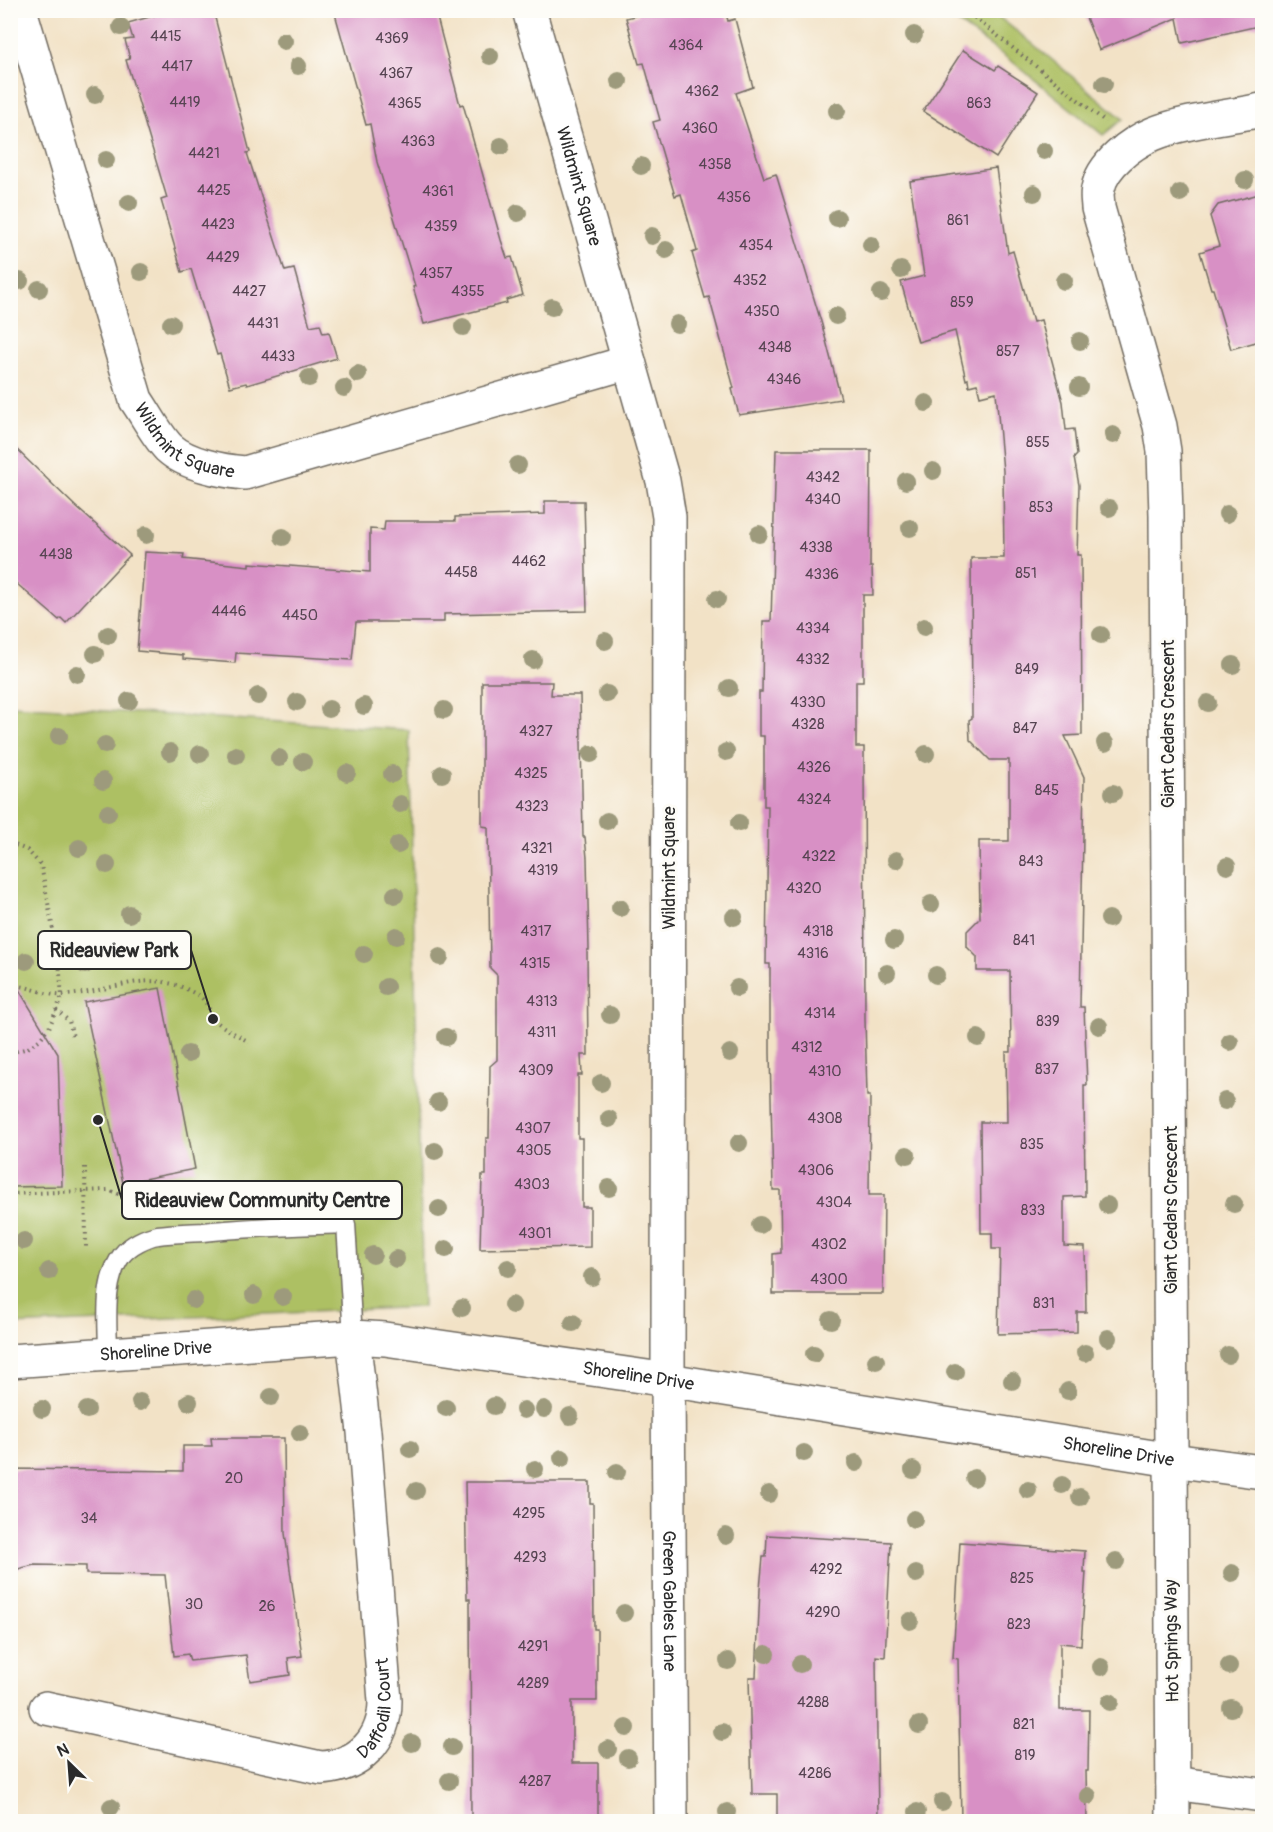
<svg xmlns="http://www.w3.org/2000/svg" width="1273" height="1832" font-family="Pangolin,sans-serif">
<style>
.green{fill:#adc063;stroke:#6c7647;stroke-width:1.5}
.building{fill:#d890c5}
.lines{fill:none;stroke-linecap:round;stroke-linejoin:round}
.lane-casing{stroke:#716b61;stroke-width:21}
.street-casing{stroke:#716b61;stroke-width:36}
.secondary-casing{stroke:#716b61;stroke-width:36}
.path{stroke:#716b61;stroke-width:4;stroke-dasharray:1.5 4.5;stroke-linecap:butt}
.lane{stroke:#fff;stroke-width:18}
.street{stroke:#fff;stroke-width:33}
.secondary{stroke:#fff;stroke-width:33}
.tree{fill:#9d9a7c}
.labels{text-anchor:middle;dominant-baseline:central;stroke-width:6;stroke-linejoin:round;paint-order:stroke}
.number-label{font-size:15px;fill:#564452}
.street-label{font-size:18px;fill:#2b2b2b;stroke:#fdfcf7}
.leader{fill:none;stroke:#2b2b2b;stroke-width:2}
.callout-dot{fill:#2b2b2b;stroke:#fdfcf7;stroke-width:2}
.callout{fill:#fdfcf7;stroke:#2b2b2b;stroke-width:2}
.callout-label{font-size:20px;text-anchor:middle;font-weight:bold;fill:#2b2b2b}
</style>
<rect width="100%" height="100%" fill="#fdfcf7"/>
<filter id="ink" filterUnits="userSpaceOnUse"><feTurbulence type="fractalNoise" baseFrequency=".0167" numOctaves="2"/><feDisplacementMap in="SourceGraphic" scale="12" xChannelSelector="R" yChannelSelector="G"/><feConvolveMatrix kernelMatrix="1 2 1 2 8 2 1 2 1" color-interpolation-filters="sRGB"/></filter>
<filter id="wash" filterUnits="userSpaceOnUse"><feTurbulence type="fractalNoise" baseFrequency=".008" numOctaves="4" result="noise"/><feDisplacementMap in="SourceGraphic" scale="24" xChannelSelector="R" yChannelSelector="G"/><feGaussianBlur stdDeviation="1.35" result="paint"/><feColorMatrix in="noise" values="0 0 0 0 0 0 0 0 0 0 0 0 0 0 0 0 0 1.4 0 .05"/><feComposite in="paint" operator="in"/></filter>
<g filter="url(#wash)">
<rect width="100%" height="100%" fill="#f2e2c6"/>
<g class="green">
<polygon points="942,11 991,11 1033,44 1123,119 1103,135 1014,63"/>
<polygon points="11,705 409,730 423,1307 11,1325"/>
</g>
<g id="blocks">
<g class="building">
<polygon points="174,10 213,10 250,152 247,153 285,271 294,269 310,326 320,324 323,333 329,332 337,358 247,385 246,383 230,387 220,354 217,355 191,269 182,272 161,200 167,198 126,60 130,59 125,40 133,39 128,23"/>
<polygon points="334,10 435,10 460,105 463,104 501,240 507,258 512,257 523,295 506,300 507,303 424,324 413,287 415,286 377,162 370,124 366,125"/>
<polygon points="637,10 725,10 728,21 735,19 753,87 736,93 764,178 776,174 822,325 841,399 739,415 732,389 734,388 709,297 705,298 692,253 697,251 681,194 675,196 653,122 660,120 644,63 639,64 626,18 638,15"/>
<polygon points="1083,10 1263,10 1263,25 1182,43 1177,18 1099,50"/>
<polygon points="963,50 995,70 998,66 1038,92 996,158 923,111"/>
<polygon points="996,168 1008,253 1013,251 1033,322 1041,320 1063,402 1066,430 1074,429 1077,455 1074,458 1079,485 1077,555 1081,555 1082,735 1065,736 1084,777 1080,1007 1084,1007 1087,1085 1084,1085 1085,1196 1064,1197 1064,1246 1085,1247 1086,1312 1077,1312 1077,1332 998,1334 1000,1249 992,1249 992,1233 981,1233 980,1122 1007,1122 1006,1052 1011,1052 1010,971 977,971 977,957 967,947 967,931 980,918 979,841 1009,841 1009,760 990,760 970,740 969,720 972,718 971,558 1004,558 1003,471 996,392 980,396 977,384 969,386 968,379 966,380 955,331 918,342 901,282 924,276 910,181"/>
<polygon points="1263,193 1263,340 1231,349 1213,289 1211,289 1200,252 1219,246 1210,216 1218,205"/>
<polygon points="10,443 75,506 130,555 66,623 61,618 59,620 10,578"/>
<polygon points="776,450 871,450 870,567 872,567 873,595 863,595 863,681 856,681 856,747 864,747 865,1019 867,1096 870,1096 869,1195 884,1195 883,1294 773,1294 773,1254 781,1253 780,1190 773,1190 770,1052 770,964 766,964 768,806 764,806 764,736 759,736 759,692 762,692 763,621 771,621"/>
<polygon points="545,501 584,501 587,611 444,614 444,622 356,622 352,660 236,653 235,663 183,659 183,655 137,651 145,552 184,554 183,559 249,566 249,563 370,572 370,529 384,530 385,521 455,521 455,517 545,514"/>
<polygon points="482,682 552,682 551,695 580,695 583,837 585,837 587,858 589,950 587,950 588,1055 581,1055 582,1075 578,1075 578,1138 582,1138 582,1207 590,1207 590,1247 480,1249 482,1175 486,1175 486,1138 489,1138 490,1066 497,1060 497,975 490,968 488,827 482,826"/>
<polygon points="10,975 58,1054 62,1186 10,1187"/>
<polygon points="160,988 195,1169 123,1183 84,1002"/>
<polygon points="211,1438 284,1438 285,1533 302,1656 288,1658 290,1675 250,1681 246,1655 190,1661 188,1654 174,1656 165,1575 86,1574 86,1566 34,1565 10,1571 10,1469 183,1471 183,1446 212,1446"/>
<polygon points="465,1482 590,1482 590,1503 593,1503 594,1629 597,1629 597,1701 572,1701 572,1763 598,1763 598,1821 471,1821 470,1599 467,1599"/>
<polygon points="767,1535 891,1542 885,1657 876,1656 878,1821 777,1821 777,1794 752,1794 749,1677 756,1677 760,1589 763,1557 766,1557"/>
<polygon points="960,1542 1085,1551 1084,1572 1086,1572 1081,1645 1060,1643 1060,1710 1089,1710 1088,1771 1086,1771 1087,1821 961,1821 958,1659 953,1658"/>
</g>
</g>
</g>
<g filter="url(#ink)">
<use href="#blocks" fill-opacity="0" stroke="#716b61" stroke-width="1.5"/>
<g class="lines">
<defs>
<path id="lane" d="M 108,1353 C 108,1322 102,1282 122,1255 C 130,1245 146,1237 158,1235 C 173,1233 188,1233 203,1232 C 251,1227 298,1226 346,1224 L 353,1337"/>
<g id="street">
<path id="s1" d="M 20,10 L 136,400 C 146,414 157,436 169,448 C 186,464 222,471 245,473 L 629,362"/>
<path id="s2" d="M 529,10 L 663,481 L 669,517 L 668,1380 L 671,1822"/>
<path id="s3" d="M 46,1708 L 321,1768 C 359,1766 385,1740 385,1701 L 364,1432 L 353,1337"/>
<polyline points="1173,1783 1262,1795"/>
<path d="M 1173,1822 L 1166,515 L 1164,451 L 1160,426 L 1098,208 C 1098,202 1096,194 1098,189 C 1102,165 1131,143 1153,134 C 1184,121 1228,117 1262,110"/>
</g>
<g id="secondary">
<path id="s4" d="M 10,1361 L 308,1340 L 353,1337 L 385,1339 L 668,1380 L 1172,1460 L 1262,1472"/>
</g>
</defs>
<use href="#lane" class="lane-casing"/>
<use href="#street" class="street-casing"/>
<use href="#secondary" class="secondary-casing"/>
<g class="path">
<polyline points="965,10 1106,122"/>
<polyline points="10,843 27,850 41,865 59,962 62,996 49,1028 39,1040 28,1048 10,1053"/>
<path d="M 10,985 C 29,985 47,997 65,995 C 116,992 151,965 199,996 C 209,1002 209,1015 217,1022 C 227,1030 239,1036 249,1042"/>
<polyline points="56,1010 69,1021 73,1037"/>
<polyline points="85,1167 86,1247"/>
<polyline points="10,1194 108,1190 148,1206"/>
</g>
<use href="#lane" class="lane"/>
<use href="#street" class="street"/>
<use href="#secondary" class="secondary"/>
</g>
<g class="tree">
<circle cx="121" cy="27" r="9"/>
<circle cx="914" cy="35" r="9"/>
<circle cx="284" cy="41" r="9"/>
<circle cx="490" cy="56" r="9"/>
<circle cx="298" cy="66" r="9"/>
<circle cx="619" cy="81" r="9"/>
<circle cx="1104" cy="84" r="9"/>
<circle cx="95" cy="95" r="9"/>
<circle cx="837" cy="111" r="9"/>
<circle cx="501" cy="146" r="9"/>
<circle cx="1044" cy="151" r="9"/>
<circle cx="106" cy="160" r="9"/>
<circle cx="641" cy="166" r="9"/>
<circle cx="1245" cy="180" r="9"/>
<circle cx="1034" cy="193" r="9"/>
<circle cx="1180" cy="193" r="9"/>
<circle cx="129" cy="203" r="9"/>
<circle cx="518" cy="213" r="9"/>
<circle cx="837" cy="218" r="9"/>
<circle cx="652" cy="236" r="9"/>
<circle cx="871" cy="245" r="9"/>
<circle cx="666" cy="250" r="9"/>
<circle cx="901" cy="270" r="9"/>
<circle cx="141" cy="272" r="9"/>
<circle cx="20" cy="281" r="9"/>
<circle cx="1064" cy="281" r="9"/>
<circle cx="39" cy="289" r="9"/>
<circle cx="881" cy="293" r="9"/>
<circle cx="552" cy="307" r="9"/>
<circle cx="836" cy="316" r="9"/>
<circle cx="171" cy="324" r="9"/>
<circle cx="677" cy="324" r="9"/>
<circle cx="463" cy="327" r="9"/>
<circle cx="1080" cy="341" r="9"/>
<circle cx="358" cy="374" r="9"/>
<circle cx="309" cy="378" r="9"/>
<circle cx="1079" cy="387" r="9"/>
<circle cx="344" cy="388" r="9"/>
<circle cx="926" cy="403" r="9"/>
<circle cx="1113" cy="435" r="9"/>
<circle cx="518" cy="465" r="9"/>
<circle cx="933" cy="471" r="9"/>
<circle cx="906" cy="481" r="9"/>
<circle cx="1109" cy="508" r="9"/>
<circle cx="1227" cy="514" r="9"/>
<circle cx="910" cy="528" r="9"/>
<circle cx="759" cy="534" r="9"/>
<circle cx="146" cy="535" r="9"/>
<circle cx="283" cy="537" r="9"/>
<circle cx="717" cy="599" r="9"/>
<circle cx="924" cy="627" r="9"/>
<circle cx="108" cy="635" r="9"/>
<circle cx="1101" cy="635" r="9"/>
<circle cx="605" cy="641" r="9"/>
<circle cx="95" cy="654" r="9"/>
<circle cx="533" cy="660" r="9"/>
<circle cx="1233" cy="665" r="9"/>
<circle cx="77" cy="674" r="9"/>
<circle cx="729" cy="688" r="9"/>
<circle cx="607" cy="694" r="9"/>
<circle cx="258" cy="696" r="9"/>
<circle cx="129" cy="701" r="9"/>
<circle cx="297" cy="702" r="9"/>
<circle cx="1208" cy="703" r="9"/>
<circle cx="364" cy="706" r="9"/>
<circle cx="329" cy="709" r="9"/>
<circle cx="444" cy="710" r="9"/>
<circle cx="59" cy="736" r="9"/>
<circle cx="1105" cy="743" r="9"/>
<circle cx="105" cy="745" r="9"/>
<circle cx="170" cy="752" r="9"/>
<circle cx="726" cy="752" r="9"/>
<circle cx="200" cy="754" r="9"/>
<circle cx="591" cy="754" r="9"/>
<circle cx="926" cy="754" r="9"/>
<circle cx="236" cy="755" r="9"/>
<circle cx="279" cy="758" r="9"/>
<circle cx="303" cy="762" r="9"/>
<circle cx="347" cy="773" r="9"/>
<circle cx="392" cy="774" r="9"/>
<circle cx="442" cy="774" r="9"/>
<circle cx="103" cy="781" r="9"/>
<circle cx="1113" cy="793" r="9"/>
<circle cx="400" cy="804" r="9"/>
<circle cx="108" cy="813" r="9"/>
<circle cx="607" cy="821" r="9"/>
<circle cx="739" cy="823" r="9"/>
<circle cx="398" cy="845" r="9"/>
<circle cx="79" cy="848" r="9"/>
<circle cx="896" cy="860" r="9"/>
<circle cx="107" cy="865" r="9"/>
<circle cx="1227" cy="866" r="9"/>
<circle cx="395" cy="895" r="9"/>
<circle cx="931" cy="904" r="9"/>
<circle cx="620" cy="908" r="9"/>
<circle cx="129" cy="914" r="9"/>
<circle cx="734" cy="917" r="9"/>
<circle cx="1109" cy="919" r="9"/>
<circle cx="396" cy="936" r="9"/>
<circle cx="894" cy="940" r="9"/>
<circle cx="364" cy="954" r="9"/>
<circle cx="440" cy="957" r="9"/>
<circle cx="26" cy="961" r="9"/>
<circle cx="85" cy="965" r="9"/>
<circle cx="887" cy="973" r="9"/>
<circle cx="936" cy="975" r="9"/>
<circle cx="386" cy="987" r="9"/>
<circle cx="737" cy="988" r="9"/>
<circle cx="610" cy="1015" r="9"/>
<circle cx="1099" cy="1026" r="9"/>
<circle cx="446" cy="1037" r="9"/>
<circle cx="978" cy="1038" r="9"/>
<circle cx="1230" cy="1042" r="9"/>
<circle cx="730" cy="1053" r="9"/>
<circle cx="188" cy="1054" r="9"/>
<circle cx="601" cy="1083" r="9"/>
<circle cx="1225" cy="1101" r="9"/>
<circle cx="438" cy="1102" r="9"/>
<circle cx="609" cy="1119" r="9"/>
<circle cx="739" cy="1143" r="9"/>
<circle cx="435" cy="1151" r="9"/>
<circle cx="907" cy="1155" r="9"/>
<circle cx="609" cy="1188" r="9"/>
<circle cx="1234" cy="1204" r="9"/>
<circle cx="1107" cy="1205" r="9"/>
<circle cx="439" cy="1209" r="9"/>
<circle cx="760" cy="1225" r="9"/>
<circle cx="24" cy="1241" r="9"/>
<circle cx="446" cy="1249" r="9"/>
<circle cx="373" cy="1255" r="9"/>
<circle cx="396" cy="1259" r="9"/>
<circle cx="508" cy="1268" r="9"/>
<circle cx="49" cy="1271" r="9"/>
<circle cx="592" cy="1277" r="9"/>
<circle cx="254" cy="1295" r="9"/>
<circle cx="283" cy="1297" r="9"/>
<circle cx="194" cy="1300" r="9"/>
<circle cx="512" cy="1305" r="9"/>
<circle cx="462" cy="1308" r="9"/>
<circle cx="831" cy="1320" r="9"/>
<circle cx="573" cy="1323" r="9"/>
<circle cx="1108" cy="1338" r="9"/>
<circle cx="1085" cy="1353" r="9"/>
<circle cx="814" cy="1354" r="9"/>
<circle cx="1228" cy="1355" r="9"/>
<circle cx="876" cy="1361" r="9"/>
<circle cx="955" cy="1372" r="9"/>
<circle cx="1012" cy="1381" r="9"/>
<circle cx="1068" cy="1391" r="9"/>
<circle cx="271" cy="1397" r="9"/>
<circle cx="140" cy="1402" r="9"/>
<circle cx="189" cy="1402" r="9"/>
<circle cx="494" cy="1406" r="9"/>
<circle cx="446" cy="1408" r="9"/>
<circle cx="42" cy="1409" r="9"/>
<circle cx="544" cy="1409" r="9"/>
<circle cx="87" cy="1410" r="9"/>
<circle cx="524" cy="1410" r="9"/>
<circle cx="570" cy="1416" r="9"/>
<circle cx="300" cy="1433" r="9"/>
<circle cx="410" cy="1449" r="9"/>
<circle cx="804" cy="1453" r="9"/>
<circle cx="562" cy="1458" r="9"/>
<circle cx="856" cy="1463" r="9"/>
<circle cx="535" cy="1469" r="9"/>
<circle cx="913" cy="1470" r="9"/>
<circle cx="617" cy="1472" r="9"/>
<circle cx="974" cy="1478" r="9"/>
<circle cx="1062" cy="1485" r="9"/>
<circle cx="1028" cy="1490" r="9"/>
<circle cx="416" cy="1491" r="9"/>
<circle cx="769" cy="1494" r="9"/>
<circle cx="1080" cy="1497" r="9"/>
<circle cx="914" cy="1519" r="9"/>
<circle cx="726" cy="1536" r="9"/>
<circle cx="1116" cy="1561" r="9"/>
<circle cx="1232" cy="1573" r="9"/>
<circle cx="916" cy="1574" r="9"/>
<circle cx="624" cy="1613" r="9"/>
<circle cx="910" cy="1621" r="9"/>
<circle cx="766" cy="1654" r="9"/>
<circle cx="728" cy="1661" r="9"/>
<circle cx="800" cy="1664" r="9"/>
<circle cx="1229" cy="1666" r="9"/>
<circle cx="1101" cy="1667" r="9"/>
<circle cx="1110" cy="1702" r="9"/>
<circle cx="1231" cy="1708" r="9"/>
<circle cx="919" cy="1725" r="9"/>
<circle cx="626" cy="1728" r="9"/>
<circle cx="722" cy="1732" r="9"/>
<circle cx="412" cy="1743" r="9"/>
<circle cx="452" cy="1747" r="9"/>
<circle cx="608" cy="1749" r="9"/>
<circle cx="628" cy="1758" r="9"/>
<circle cx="449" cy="1781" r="9"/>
<circle cx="1088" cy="1796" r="9"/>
<circle cx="942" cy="1802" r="9"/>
<circle cx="111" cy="1807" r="9"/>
<circle cx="727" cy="1812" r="9"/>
<circle cx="917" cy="1812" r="9"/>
</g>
</g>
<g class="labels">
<g class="number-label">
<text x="166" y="36">4415</text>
<text x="392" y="38">4369</text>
<text x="686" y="45">4364</text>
<text x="177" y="66">4417</text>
<text x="396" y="73">4367</text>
<text x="702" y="91">4362</text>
<text x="185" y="102">4419</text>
<text x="405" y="103">4365</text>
<text x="979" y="103">863</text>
<text x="700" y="128">4360</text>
<text x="418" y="141">4363</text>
<text x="204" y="153">4421</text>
<text x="715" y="164">4358</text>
<text x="214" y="190">4425</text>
<text x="438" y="191">4361</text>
<text x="734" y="197">4356</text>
<text x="958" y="220">861</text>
<text x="218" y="224">4423</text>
<text x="441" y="226">4359</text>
<text x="756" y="245">4354</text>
<text x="223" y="257">4429</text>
<text x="436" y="273">4357</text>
<text x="750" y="280">4352</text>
<text x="249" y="291">4427</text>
<text x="468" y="291">4355</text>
<text x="962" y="302">859</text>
<text x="762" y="311">4350</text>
<text x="263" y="323">4431</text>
<text x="775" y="347">4348</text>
<text x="1008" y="351">857</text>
<text x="278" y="356">4433</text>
<text x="784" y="379">4346</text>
<text x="1038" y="442">855</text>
<text x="823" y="477">4342</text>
<text x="823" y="499">4340</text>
<text x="1041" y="507">853</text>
<text x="816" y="547">4338</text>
<text x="56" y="554">4438</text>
<text x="529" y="561">4462</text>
<text x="461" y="572">4458</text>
<text x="1026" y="573">851</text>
<text x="822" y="574">4336</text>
<text x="229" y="611">4446</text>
<text x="300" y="615">4450</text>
<text x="813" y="628">4334</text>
<text x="813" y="659">4332</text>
<text x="1027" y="669">849</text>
<text x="808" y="702">4330</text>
<text x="808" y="724">4328</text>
<text x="1025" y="728">847</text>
<text x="536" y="731">4327</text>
<text x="814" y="767">4326</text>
<text x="531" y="773">4325</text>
<text x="1047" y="790">845</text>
<text x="814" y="799">4324</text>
<text x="532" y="806">4323</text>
<text x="537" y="848">4321</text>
<text x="819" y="856">4322</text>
<text x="1031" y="861">843</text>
<text x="543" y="870">4319</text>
<text x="804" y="888">4320</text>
<text x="536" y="931">4317</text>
<text x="818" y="931">4318</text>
<text x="1024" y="940">841</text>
<text x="813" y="953">4316</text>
<text x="535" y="963">4315</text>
<text x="542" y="1001">4313</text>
<text x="820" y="1013">4314</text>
<text x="1048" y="1021">839</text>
<text x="542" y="1032">4311</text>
<text x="807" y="1047">4312</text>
<text x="1047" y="1069">837</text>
<text x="536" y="1070">4309</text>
<text x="825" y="1071">4310</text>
<text x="825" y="1118">4308</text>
<text x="533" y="1128">4307</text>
<text x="1032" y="1144">835</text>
<text x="534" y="1150">4305</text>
<text x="816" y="1170">4306</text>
<text x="532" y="1184">4303</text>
<text x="834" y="1202">4304</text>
<text x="1033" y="1210">833</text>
<text x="535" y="1233">4301</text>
<text x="829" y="1244">4302</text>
<text x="829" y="1279">4300</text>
<text x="1044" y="1303">831</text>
<text x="234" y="1478">20</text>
<text x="529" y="1513">4295</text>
<text x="89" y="1518">34</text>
<text x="530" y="1557">4293</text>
<text x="826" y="1569">4292</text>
<text x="1022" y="1578">825</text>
<text x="194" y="1604">30</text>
<text x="267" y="1606">26</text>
<text x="823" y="1612">4290</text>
<text x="1019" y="1624">823</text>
<text x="533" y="1646">4291</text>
<text x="533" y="1683">4289</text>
<text x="813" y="1702">4288</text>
<text x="1024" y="1724">821</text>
<text x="1025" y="1755">819</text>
<text x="815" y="1773">4286</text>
<text x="535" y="1781">4287</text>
</g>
<g class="street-label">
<text stroke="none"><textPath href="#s2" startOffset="183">Wildmint Square</textPath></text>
<text stroke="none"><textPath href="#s1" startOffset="474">Wildmint Square</textPath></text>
<text transform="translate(1168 724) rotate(-90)">Giant Cedars Crescent</text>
<text transform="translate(669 868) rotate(-90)">Wildmint Square</text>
<text transform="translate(1171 1210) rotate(-90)">Giant Cedars Crescent</text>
<text stroke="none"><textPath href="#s4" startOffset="146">Shoreline Drive</textPath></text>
<text stroke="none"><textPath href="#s4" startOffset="632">Shoreline Drive</textPath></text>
<text stroke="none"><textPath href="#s4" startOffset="1118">Shoreline Drive</textPath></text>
<text stroke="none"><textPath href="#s2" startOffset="1610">Green Gables Lane</textPath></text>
<text transform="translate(1172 1641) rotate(-91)">Hot Springs Way</text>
<text stroke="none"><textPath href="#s3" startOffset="375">Daffodil Court</textPath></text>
</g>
</g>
<path class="leader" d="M213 1019L191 950M98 1120L122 1200"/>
<g class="callout-dot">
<circle cx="213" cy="1019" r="6"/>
<circle cx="98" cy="1120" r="6"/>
</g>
<g class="callout">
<rect x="38" y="931" width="153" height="38" rx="6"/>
<rect x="122" y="1181" width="280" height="38" rx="6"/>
</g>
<g class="callout-label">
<text x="114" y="957">Rideauview Park</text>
<text x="262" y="1207">Rideauview Community Centre</text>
</g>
<rect width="1273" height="1832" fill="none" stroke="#fdfcf7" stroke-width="36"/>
<g transform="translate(69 1763) rotate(335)" stroke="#fdfcf7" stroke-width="4.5" paint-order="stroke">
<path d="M0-4.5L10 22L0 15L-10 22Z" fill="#2b2b2b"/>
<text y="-9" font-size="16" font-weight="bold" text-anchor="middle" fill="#2b2b2b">N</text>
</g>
</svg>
